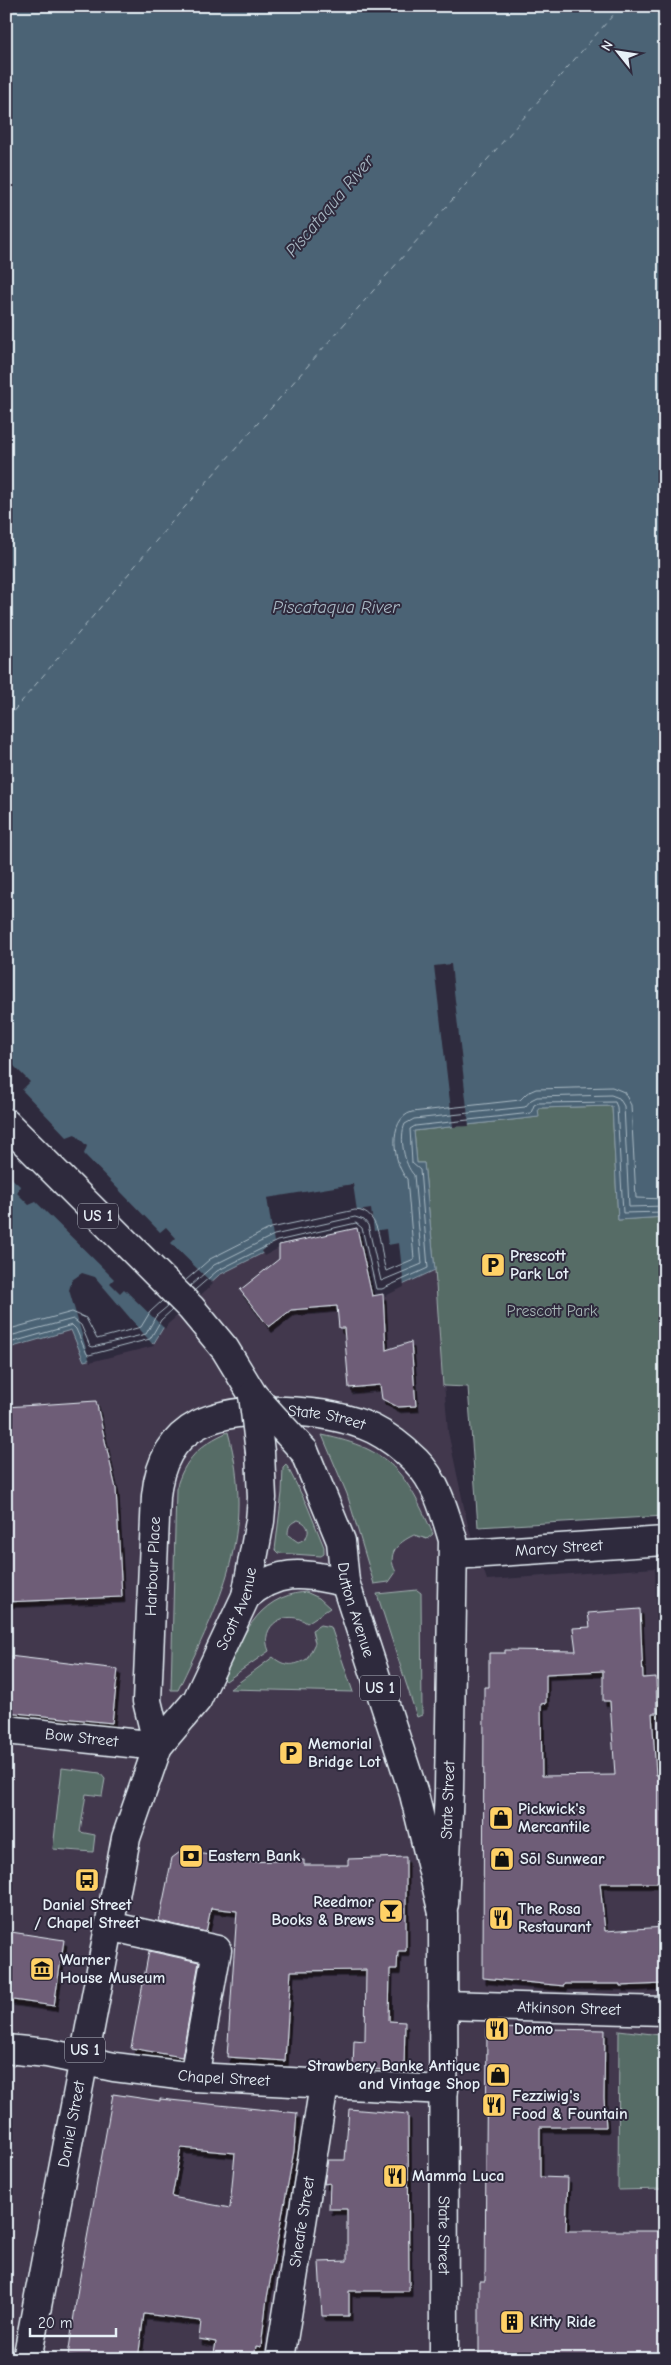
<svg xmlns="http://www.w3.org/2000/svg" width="671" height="2365" font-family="'Comic Neue',sans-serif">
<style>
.built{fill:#42394e}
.green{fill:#576c66;stroke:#a0aeaf;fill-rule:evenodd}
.water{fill:#4b6475;stroke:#8a9ca9}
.pier{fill:#2f2a3d}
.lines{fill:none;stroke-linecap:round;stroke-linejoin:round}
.shore{stroke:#a9b9c4;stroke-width:1}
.ferry{stroke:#a9b9c4;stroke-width:1;stroke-dasharray:6 5;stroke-linecap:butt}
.building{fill:#6e5d77;stroke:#e8f1f8;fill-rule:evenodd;filter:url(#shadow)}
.minor-casing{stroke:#e8f1f8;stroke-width:31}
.major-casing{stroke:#e8f1f8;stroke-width:31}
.minor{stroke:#2f2a3d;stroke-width:28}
.major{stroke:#2f2a3d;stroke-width:28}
.major-bridge-casing{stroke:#e8f1f8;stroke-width:31;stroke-linecap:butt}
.major-bridge{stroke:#2f2a3d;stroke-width:28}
.labels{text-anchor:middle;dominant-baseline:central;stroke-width:4;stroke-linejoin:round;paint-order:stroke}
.shield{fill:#2f2a3d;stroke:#b0b5c0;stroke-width:1}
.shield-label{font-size:15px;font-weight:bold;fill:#e8f1f8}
.poi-label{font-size:16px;font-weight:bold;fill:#e8f1f8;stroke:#2f2a3d;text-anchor:start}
.park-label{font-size:16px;fill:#a7b5b6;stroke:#2f2a3d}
.street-label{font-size:16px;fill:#e8f1f8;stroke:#2f2a3d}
.water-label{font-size:18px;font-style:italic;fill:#a9b9c4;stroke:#2f2a3d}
</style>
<defs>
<filter id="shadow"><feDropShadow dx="3" dy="5.5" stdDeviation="0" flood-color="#0009"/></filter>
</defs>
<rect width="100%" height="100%" fill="#2f2a3d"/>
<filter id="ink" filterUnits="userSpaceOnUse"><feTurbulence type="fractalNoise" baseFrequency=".02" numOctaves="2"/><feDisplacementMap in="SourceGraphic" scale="10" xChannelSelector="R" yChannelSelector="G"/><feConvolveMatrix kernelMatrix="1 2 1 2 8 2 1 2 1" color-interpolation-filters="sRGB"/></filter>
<g filter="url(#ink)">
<polygon class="built" points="357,1228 383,1294 435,1270 448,1432 468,1526 487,1580 655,1568 665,1884 665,2359 6,2359 6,1349 71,1330 166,1323 219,1275 279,1245"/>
<g class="green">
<polygon points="612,1106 618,1220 665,1217 665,1516 478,1527 468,1387 443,1386 435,1270 424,1163 417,1163 414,1131 538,1117 538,1108"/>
<path d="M 228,1432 C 256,1535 221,1599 178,1690 L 171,1690 L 176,1489 C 184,1460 200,1444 228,1432 Z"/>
<path d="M 322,1435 C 391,1449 406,1473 433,1534 L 427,1539 L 414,1535 C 397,1543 386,1554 396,1572 L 389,1582 L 374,1584 L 347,1494 Z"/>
<path d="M 286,1464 L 307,1505 L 324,1547 L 324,1554 L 321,1556 L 278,1553 L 275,1550 L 282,1493 L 283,1467 ZM 298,1520 C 311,1524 312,1538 298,1542 L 288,1535 C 288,1526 290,1523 298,1520 Z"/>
<polygon points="417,1590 421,1593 422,1715 417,1717 377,1594"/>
<path d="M 306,1592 L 319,1598 L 330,1608 L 307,1623 C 287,1608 258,1625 269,1651 L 226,1681 L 223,1679 C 241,1640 255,1596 306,1592 Z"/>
<path d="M 320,1625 L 331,1627 L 353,1692 L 230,1689 L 273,1657 C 284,1667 294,1666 307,1659 L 315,1643 L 312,1630 Z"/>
<polygon points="62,1768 100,1773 105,1779 102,1796 86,1794 80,1832 95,1835 93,1852 53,1849"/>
<polygon points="619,2030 660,2035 665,2038 665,2189 618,2190"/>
</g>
<polygon class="water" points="6,6 665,6 665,1217 618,1220 612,1106 538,1108 539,1117 414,1131 417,1163 424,1163 435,1270 383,1294 357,1228 279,1245 219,1275 166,1323 154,1343 84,1361 71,1330 6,1349"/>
<g class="pier">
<polygon points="451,964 469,1126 453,1127 434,966"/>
<polygon points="6,1058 30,1082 22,1090 67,1137 75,1134 87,1146 84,1154 160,1232 166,1227 176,1238 171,1243 213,1284 168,1324 165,1329 124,1289 120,1293 110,1283 114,1279 36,1202 29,1205 17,1193 20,1186 6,1173"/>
<polygon points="353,1184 357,1211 371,1209 374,1231 386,1229 388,1245 399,1243 404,1287 383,1297 383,1294 372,1296 279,1248 264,1256 261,1251 274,1242 267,1198"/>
<polygon points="82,1273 95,1277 154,1346 90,1362 69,1290 72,1280"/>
</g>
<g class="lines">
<g class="shore">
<path d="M 185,1281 L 210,1259 L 271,1228 L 355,1210 C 383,1211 379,1251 386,1271 L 414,1259 L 407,1179 C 393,1164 387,1119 412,1112 L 520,1100 L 527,1093 L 536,1089 L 612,1087 L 624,1092 L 631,1105 L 636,1198 L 665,1199"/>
<path d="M 190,1286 L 214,1265 L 274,1235 L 355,1217 L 364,1220 L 368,1225 L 381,1281 L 422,1264 L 414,1175 C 404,1165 399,1137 405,1124 L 414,1119 L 525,1107 L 531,1100 L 537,1097 L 611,1095 L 619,1098 L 624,1106 L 629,1207 L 665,1206"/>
<polyline points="195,1290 217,1271 277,1241 356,1223 362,1228 376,1289 382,1289 428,1268 420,1170 412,1163 410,1129 415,1126 531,1113 534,1105 538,1103 615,1102 617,1107 623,1213 665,1212"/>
<polyline points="6,1330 72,1312 86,1318 97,1339 141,1327 150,1312 162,1301"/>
<polyline points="6,1337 73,1319 81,1325 90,1346 93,1347 146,1334 156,1316 168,1306"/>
<polyline points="6,1344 72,1325 76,1329 87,1354 89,1355 150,1339 161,1320 172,1310"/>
</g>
<polyline class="ferry" points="6,720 171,523 621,6"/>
</g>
<g class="building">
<polygon points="357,1228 372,1296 383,1294 386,1350 411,1342 416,1406 398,1407 382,1399 380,1385 349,1388 344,1328 339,1328 337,1306 291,1310 269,1327 240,1290 279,1259 279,1245"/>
<polygon points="96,1401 116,1489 122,1597 6,1602 6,1407"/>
<path d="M 640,1609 L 643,1678 L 656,1677 L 657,1713 L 652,1713 L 656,1775 L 661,1775 L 661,1811 L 665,1811 L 665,1883 L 600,1883 L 605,1931 L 665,1927 L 665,1984 L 620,1986 L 620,1984 L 564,1984 L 564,1986 L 483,1978 L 484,1687 L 489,1687 L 489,1653 L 505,1653 L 505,1650 L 576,1651 L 573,1628 L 590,1627 L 588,1613 ZM 603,1671 L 603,1701 L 610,1701 L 615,1775 L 542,1776 L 541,1704 L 546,1703 L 546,1674 Z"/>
<polygon points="9,1656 118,1669 112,1723 6,1712"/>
<polygon points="186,1851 248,1862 304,1860 304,1865 348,1865 348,1859 406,1857 406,1951 398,1951 397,1969 390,1969 389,2021 405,2022 404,2070 353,2069 354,2040 365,2041 366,1970 291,1971 285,2061 227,2057 237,1911 211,1908 206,1932 159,1921 172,1858 180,1852"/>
<polygon points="11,1932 64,1940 54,2006 6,1999 6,1960"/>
<polygon points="149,1951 199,1962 182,2057 131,2048"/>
<polygon points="487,2028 605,2030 604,2098 606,2127 540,2127 540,2177 568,2178 566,2231 665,2231 665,2359 479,2359 479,2281 485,2281"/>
<path d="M 113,2094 L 160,2101 L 160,2099 L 297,2113 L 294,2151 L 267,2298 L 261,2347 L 256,2346 L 254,2359 L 213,2359 L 216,2342 L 199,2339 L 201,2321 L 144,2314 L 138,2359 L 88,2359 L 68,2356 L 78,2288 ZM 181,2148 L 235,2153 L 230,2208 L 172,2197 Z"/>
<polygon points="349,2109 408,2114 409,2291 349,2291 349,2316 322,2316 319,2262 347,2261 347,2209 329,2209 330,2183 324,2184 328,2160 345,2160"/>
</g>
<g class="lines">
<defs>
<g id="minor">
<path id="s1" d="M 454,1555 L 665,1541"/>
<path id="s2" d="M 6,1730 L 158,1746 L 147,1701 L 156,1496 C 163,1420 220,1409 285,1411 C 316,1412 345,1416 373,1429 C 389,1437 404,1449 416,1461 C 437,1482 445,1513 453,1540 L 449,1789 L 444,1904"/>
<polyline points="109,1926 217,1950 194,2077"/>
<path id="s3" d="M 443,2005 L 665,2011"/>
<path id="s4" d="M 6,2049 L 47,2053 L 114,2067 L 194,2077 L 444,2090"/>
<path id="s5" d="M 280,2359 L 324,2085"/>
</g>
<g id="major">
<polyline points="6,1123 191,1308 225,1349 253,1395"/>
<path id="s6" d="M 304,1451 L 341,1541 L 345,1582 L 414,1794 L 443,1913 L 444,2359"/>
<path d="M 246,1596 C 281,1567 303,1574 345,1582"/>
<path id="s7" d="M 27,2359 L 126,1838 L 158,1746 L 197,1700 L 246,1596 L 260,1521 L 262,1498 L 260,1452"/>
</g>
</defs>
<use href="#minor" class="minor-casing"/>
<use href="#major" class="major-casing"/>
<use href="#minor" class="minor"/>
<use href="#major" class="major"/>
<defs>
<g id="major-bridge">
<polyline points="253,1395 304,1451"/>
<polyline points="253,1395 260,1452"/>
</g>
</defs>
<use href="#major-bridge" class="major-bridge-casing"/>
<use href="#major-bridge" class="major-bridge"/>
</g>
</g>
<defs>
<symbol id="parking-square" viewBox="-11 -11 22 22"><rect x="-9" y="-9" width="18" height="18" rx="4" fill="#ffd166" stroke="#2f2a3d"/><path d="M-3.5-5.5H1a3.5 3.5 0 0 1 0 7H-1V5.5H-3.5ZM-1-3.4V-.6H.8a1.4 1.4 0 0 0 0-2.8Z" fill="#111"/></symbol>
<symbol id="shop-square" viewBox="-11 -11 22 22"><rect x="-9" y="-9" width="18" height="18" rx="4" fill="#ffd166" stroke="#2f2a3d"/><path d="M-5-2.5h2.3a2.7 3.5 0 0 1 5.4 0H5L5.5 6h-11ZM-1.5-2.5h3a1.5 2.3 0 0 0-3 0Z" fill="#111"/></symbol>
<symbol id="bank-square" viewBox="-11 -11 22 22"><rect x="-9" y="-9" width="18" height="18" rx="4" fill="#ffd166" stroke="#2f2a3d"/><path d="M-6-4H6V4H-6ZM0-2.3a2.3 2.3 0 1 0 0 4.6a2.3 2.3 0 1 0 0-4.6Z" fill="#111"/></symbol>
<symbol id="bus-square" viewBox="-11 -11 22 22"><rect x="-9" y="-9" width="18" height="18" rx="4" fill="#ffd166" stroke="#2f2a3d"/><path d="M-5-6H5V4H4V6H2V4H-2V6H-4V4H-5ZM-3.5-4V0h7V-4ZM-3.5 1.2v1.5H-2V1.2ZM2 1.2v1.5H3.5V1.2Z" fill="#111"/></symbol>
<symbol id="bar-square" viewBox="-11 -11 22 22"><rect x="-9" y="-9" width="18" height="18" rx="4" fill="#ffd166" stroke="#2f2a3d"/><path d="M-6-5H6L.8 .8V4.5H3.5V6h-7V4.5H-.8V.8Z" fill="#111"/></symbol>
<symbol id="restaurant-square" viewBox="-11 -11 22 22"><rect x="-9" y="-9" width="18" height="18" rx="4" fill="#ffd166" stroke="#2f2a3d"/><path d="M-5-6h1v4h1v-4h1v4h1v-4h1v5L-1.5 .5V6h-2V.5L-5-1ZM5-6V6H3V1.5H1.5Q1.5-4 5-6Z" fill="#111"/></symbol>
<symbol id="museum-square" viewBox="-11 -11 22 22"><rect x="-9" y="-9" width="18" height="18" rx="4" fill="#ffd166" stroke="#2f2a3d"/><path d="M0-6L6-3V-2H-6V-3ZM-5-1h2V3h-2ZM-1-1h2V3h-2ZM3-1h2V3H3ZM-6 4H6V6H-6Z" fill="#111"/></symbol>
<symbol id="building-square" viewBox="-11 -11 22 22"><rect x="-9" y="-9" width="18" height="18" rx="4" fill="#ffd166" stroke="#2f2a3d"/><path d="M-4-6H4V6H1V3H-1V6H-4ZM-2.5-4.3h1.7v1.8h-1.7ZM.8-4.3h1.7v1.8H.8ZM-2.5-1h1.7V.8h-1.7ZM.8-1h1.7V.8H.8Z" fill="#111"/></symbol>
</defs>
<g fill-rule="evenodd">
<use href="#parking-square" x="479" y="1251" width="28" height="28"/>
<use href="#parking-square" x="277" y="1739" width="28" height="28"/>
<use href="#shop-square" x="487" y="1804" width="28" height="28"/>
<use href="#bank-square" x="177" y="1842" width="28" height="28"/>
<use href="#shop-square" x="488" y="1845" width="28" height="28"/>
<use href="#bus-square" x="73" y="1866" width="28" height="28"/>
<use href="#bar-square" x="377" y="1897" width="28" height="28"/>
<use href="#restaurant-square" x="487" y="1904" width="28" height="28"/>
<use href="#museum-square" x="28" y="1955" width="28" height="28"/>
<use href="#restaurant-square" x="483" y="2015" width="28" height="28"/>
<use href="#shop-square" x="484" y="2061" width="28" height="28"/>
<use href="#restaurant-square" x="480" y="2091" width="28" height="28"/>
<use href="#restaurant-square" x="381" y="2162" width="28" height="28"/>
<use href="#building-square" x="498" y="2308" width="28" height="28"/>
</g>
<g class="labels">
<g class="shield">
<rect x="78" y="1203.5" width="40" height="25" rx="4"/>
<rect x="360" y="1675.5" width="40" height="25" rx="4"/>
<rect x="65" y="2037.5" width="40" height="25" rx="4"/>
</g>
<g class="shield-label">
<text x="98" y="1216">US 1</text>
<text x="380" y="1688">US 1</text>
<text x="85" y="2050">US 1</text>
</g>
<g class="poi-label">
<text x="510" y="1256">Prescott<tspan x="510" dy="18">Park Lot</tspan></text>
<text x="308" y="1744">Memorial<tspan x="308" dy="18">Bridge Lot</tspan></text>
<text x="518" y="1809">Pickwick's<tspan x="518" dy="18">Mercantile</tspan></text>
<text x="208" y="1856">Eastern Bank</text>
<text x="520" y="1859">Sōl Sunwear</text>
<text x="374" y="1902" text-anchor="end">Reedmor<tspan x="374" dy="18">Books &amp; Brews</tspan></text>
<text x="87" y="1905" text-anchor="middle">Daniel Street<tspan x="87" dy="18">/ Chapel Street</tspan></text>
<text x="518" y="1909">The Rosa<tspan x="518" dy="18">Restaurant</tspan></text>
<text x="60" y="1960">Warner<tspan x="60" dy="18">House Museum</tspan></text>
<text x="514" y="2029">Domo</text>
<text x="480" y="2066" text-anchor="end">Strawbery Banke Antique<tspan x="480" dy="18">and Vintage Shop</tspan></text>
<text x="512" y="2096">Fezziwig's<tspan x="512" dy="18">Food &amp; Fountain</tspan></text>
<text x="412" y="2176">Mamma Luca</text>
<text x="530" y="2322">Kitty Ride</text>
</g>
<g class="park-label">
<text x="552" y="1311">Prescott Park</text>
</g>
<g class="street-label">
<text stroke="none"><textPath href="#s2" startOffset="622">State Street</textPath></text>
<text stroke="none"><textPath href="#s1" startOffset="105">Marcy Street</textPath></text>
<text stroke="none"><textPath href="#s2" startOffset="334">Harbour Place</textPath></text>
<text stroke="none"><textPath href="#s7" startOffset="788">Scott Avenue</textPath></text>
<text stroke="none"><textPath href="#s6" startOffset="168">Dutton Avenue</textPath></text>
<text stroke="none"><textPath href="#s2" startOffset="76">Bow Street</textPath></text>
<text transform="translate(448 1800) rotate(-88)">State Street</text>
<text stroke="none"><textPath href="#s3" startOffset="126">Atkinson Street</textPath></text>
<text stroke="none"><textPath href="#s4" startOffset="220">Chapel Street</textPath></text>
<text stroke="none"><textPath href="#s7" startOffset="239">Daniel Street</textPath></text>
<text stroke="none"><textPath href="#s5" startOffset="139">Sheafe Street</textPath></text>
<text stroke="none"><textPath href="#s6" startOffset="806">State Street</textPath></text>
</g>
<g class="water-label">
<text transform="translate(330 206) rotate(-50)">Piscataqua River</text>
<text x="336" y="607">Piscataqua River</text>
</g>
</g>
<rect width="671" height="2365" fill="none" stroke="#2f2a3d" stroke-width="25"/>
<rect x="12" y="12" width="646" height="2340" fill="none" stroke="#e8f1f8" stroke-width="2" filter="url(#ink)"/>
<g transform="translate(618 52) rotate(300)" stroke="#2f2a3d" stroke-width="4" paint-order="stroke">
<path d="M0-4L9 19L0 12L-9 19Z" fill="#e8f1f8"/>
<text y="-8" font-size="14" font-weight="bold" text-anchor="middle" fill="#e8f1f8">N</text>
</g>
<path d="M30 2328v8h86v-8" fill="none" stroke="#e8f1f8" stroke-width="2.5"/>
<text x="38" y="2328" font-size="15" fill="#e8f1f8" stroke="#2f2a3d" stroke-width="4" paint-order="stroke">20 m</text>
</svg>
